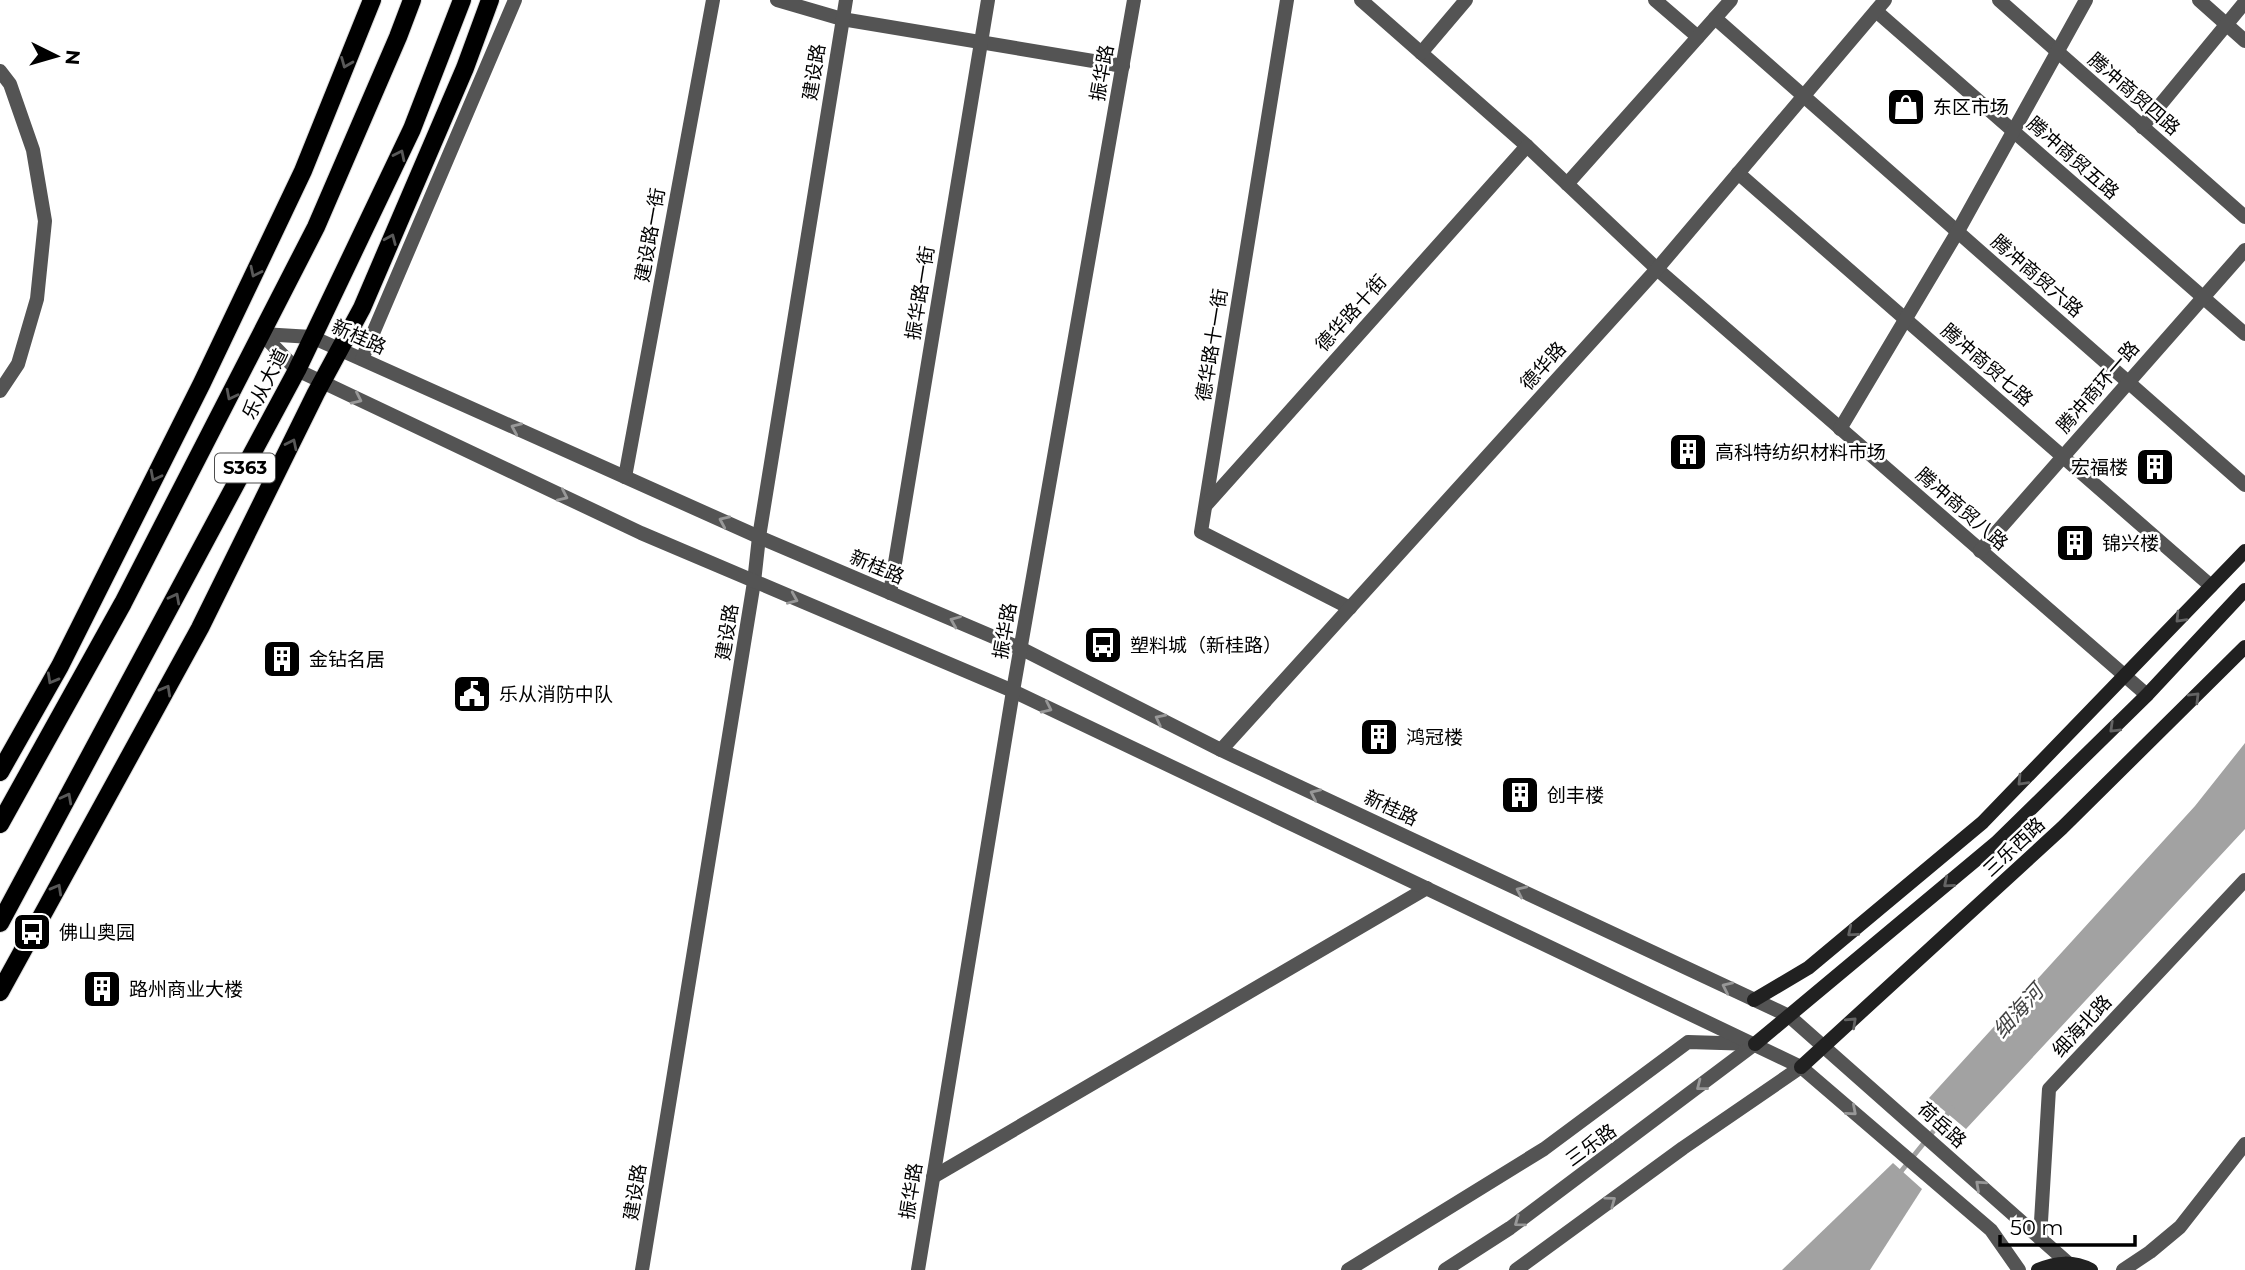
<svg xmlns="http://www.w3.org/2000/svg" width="2245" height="1270" font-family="Montserrat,'Noto Sans SC',sans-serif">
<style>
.water{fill:#a2a2a2}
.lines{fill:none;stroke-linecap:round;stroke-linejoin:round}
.stream{stroke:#a2a2a2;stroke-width:5}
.primary-casing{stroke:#dbdbdb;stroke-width:20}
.minor{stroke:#545454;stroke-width:14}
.tertiary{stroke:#545454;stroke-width:14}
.secondary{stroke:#212121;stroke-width:14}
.primary{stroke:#000;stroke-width:18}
.oneway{stroke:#595959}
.oneway2{stroke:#989898}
.oneway3{stroke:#646464}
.labels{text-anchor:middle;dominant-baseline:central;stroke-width:5;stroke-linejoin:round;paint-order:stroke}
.shield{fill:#fff;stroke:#4c4c4c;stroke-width:2}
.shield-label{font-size:18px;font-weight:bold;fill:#000}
.street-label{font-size:19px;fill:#000;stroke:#fff}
.poi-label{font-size:19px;fill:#000;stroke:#fff;text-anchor:start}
.water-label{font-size:21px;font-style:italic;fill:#434343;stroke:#fff}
</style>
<rect width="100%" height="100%" fill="#fff"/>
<g class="water">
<polygon points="2245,743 2245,829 1966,1129 1929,1098 2195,806"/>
<polygon points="1893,1163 1922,1189 1870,1270 1782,1270"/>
</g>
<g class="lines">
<polyline class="stream" points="1899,1174 1952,1108"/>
<defs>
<g id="primary">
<polyline points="0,772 60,666 202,383 303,171 372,0"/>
<polyline points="0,824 123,603 316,227 398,37 412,0"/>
<polyline points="0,923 297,370 412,129 462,0"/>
<polyline points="0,992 200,628 316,393 362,308 465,68 490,0"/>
</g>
</defs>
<use href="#primary" class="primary-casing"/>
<g class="minor">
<polyline points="777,0 842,19 1123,66"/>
<polyline points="1287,0 1201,532 1350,608"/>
<polyline points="1361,0 1527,146 1657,269 2147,695"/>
<polyline points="1655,0 1698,37"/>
<polyline points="1999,0 2245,217"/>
<polyline points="2199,0 2245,41"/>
<polyline points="1876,11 2245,334"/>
<polyline points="1715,18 2245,485"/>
<polyline points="1421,53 1466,0"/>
<polyline points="0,71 10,84 33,150 45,221 37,299 18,364 0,391"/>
<polyline points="2142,127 2245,2"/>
<polyline points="1738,173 2211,586"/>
<polyline points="1567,184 1731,0"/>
<polyline points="1840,429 1958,231 2086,0"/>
<polyline points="625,477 713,0"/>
<polyline points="1206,505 1527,146"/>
<polyline points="1980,551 2245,250"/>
<polyline points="890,593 988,0"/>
<polyline points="933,1177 1427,888"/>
<polyline points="2040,1238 2049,1089 2245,880"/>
<polyline points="642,1270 754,582 759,537 846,0"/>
<polyline points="1348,1270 1544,1149 1688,1042 1754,1044"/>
<polyline points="2123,1270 2150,1252 2180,1227 2245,1144"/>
</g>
<g class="tertiary">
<polyline points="262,334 312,337 759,537 1022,649 1221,750 1789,1016 2068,1263"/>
<polyline points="262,334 297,370 641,533 1013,691 1801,1067 1991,1230 2019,1270"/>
<polyline points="362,359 515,0"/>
<polyline points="1221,750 1657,269 1885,0"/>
<polyline points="918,1270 1013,691 1134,0"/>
<polyline points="1445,1270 1510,1228 1755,1044"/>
<polyline points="1516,1270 1683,1148 1801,1067"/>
</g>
<g class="secondary">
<polyline points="1754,1000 1808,968 1983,822 2245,551"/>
<polyline points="1755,1044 1996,843 2147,695 2245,590"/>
<polyline points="1801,1067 2062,828 2245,647"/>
<path d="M 2038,1270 C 2057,1262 2073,1261 2091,1270"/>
</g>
<use href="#primary" class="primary"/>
</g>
<defs><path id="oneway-chevron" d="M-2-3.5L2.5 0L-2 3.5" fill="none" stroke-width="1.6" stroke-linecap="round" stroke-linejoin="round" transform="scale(1.75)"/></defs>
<g class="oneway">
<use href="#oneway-chevron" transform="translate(346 63) rotate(112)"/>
<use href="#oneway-chevron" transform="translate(400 155) rotate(-64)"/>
<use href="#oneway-chevron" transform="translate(391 239) rotate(-67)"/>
<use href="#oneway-chevron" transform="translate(255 272) rotate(116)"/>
<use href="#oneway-chevron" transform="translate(231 395) rotate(117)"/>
<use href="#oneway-chevron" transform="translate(292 444) rotate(-64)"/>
<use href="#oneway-chevron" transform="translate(155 476) rotate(117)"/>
<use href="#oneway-chevron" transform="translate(175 598) rotate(-62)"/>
<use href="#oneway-chevron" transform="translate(52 679) rotate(119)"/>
<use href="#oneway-chevron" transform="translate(166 690) rotate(-61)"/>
<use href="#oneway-chevron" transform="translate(67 798) rotate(-62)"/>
<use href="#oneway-chevron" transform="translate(57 889) rotate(-61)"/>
</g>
<g class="oneway2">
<use href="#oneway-chevron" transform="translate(357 399) rotate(25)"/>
<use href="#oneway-chevron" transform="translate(516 428) rotate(-156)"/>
<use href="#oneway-chevron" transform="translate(563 496) rotate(25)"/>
<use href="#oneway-chevron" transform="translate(724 521) rotate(-156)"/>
<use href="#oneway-chevron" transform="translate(793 599) rotate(23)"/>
<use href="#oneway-chevron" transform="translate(955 621) rotate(-157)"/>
<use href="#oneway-chevron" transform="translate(1047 708) rotate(25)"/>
<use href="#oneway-chevron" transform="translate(1160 719) rotate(-153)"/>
<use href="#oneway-chevron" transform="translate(1315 794) rotate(-155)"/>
<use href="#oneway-chevron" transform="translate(1521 891) rotate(-155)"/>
<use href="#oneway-chevron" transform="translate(1727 987) rotate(-155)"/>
<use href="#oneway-chevron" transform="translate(1701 1086) rotate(142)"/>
<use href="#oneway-chevron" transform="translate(1852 1111) rotate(41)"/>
<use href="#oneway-chevron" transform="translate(1980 1185) rotate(-138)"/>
<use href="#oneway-chevron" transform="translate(1611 1201) rotate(-36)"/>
<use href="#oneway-chevron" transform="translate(1519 1222) rotate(144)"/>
</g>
<g class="oneway3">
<use href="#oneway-chevron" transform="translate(2180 618) rotate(134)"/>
<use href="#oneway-chevron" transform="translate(2195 697) rotate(-45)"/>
<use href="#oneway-chevron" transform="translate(2114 728) rotate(136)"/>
<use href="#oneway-chevron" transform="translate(2022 781) rotate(134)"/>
<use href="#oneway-chevron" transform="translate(1948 883) rotate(140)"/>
<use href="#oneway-chevron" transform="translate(1852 932) rotate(140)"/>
<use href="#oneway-chevron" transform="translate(1852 1022) rotate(-43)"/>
</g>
<defs>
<symbol id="shop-square" viewBox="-11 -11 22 22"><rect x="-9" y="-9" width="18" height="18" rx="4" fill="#000" stroke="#fff"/><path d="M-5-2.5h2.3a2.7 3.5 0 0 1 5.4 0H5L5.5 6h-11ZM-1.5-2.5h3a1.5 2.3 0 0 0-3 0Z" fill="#fff"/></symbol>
<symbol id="building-square" viewBox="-11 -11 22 22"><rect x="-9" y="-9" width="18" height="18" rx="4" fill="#000" stroke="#fff"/><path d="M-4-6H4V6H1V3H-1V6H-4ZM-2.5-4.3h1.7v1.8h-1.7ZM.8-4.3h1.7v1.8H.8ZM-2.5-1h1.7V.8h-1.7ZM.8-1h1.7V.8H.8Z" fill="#fff"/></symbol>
<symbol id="bus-square" viewBox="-11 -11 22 22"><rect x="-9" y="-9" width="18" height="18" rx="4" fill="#000" stroke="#fff"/><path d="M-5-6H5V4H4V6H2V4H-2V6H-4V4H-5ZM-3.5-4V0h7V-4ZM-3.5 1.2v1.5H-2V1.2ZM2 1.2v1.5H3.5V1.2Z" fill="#fff"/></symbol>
<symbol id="civic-square" viewBox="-11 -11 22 22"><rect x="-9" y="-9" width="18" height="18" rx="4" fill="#000" stroke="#fff"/><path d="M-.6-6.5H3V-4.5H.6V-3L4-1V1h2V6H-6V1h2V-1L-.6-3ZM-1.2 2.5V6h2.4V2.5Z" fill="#fff"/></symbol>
</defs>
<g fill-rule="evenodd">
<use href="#shop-square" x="1884" y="85" width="44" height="44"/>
<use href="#building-square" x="1666" y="430" width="44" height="44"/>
<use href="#building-square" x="2133" y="445" width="44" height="44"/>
<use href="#building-square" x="2053" y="521" width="44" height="44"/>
<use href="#bus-square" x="1081" y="623" width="44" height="44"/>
<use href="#building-square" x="260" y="637" width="44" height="44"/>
<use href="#civic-square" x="450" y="672" width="44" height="44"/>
<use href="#building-square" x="1357" y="715" width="44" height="44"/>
<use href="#building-square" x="1498" y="773" width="44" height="44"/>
<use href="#bus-square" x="10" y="910" width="44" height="44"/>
<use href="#building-square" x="80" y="967" width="44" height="44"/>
</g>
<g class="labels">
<rect class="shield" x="215" y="453.5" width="60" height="29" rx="5"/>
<g class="shield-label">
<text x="245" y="468">S363</text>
</g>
<g class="street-label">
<text transform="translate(814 72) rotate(-81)">建设路</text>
<text transform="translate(1102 73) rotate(-80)">振华路</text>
<text transform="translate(2134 94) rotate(41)">腾冲商贸四路</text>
<text transform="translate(2073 158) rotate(41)">腾冲商贸五路</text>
<text transform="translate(650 235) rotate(-80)">建设路一街</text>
<text transform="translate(2037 276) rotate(41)">腾冲商贸六路</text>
<text transform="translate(920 293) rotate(-81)">振华路一街</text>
<text transform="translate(1351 313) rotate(-48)">德华路十街</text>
<text transform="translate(359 337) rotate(24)">新桂路</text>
<text transform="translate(1212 345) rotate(-81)">德华路十一街</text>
<text transform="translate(1987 365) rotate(41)">腾冲商贸七路</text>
<text transform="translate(1543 366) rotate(-48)">德华路</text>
<text transform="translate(265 384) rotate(-63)">乐从大道</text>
<text transform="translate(2098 387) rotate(-49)">腾冲商环一路</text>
<text transform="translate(1962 509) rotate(41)">腾冲商贸八路</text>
<text transform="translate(877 567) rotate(23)">新桂路</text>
<text transform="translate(1005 631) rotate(-80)">振华路</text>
<text transform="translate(727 632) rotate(-81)">建设路</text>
<text transform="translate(1391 808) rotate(25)">新桂路</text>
<text transform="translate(2014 847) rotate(-43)">三乐西路</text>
<text transform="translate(2082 1026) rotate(-47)">细海北路</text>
<text transform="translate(1942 1125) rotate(42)">荷岳路</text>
<text transform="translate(1591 1145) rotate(-36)">三乐路</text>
<text transform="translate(911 1191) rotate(-81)">振华路</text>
<text transform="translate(635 1192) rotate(-81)">建设路</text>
</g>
<g class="poi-label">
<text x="1933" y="107">东区市场</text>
<text x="1715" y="452">高科特纺织材料市场</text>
<text x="2128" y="467" text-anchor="end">宏福楼</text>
<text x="2102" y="543">锦兴楼</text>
<text x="1130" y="645">塑料城（新桂路）</text>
<text x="309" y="659">金钻名居</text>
<text x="499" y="694">乐从消防中队</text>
<text x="1406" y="737">鸿冠楼</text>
<text x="1547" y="795">创丰楼</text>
<text x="59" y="932">佛山奥园</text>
<text x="129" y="989">路州商业大楼</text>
</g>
<g class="water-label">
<text transform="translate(2018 1011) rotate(-48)">细海河</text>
</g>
</g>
<g transform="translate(56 56) rotate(95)" stroke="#ffffff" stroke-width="5" paint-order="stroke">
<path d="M0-5L12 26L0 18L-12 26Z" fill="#000000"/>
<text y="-10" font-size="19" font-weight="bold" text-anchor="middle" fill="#000000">N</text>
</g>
<path d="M2000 1235v10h135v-10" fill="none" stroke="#000000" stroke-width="3.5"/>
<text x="2010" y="1235" font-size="21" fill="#000000" stroke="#ffffff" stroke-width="5" paint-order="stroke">50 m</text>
</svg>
